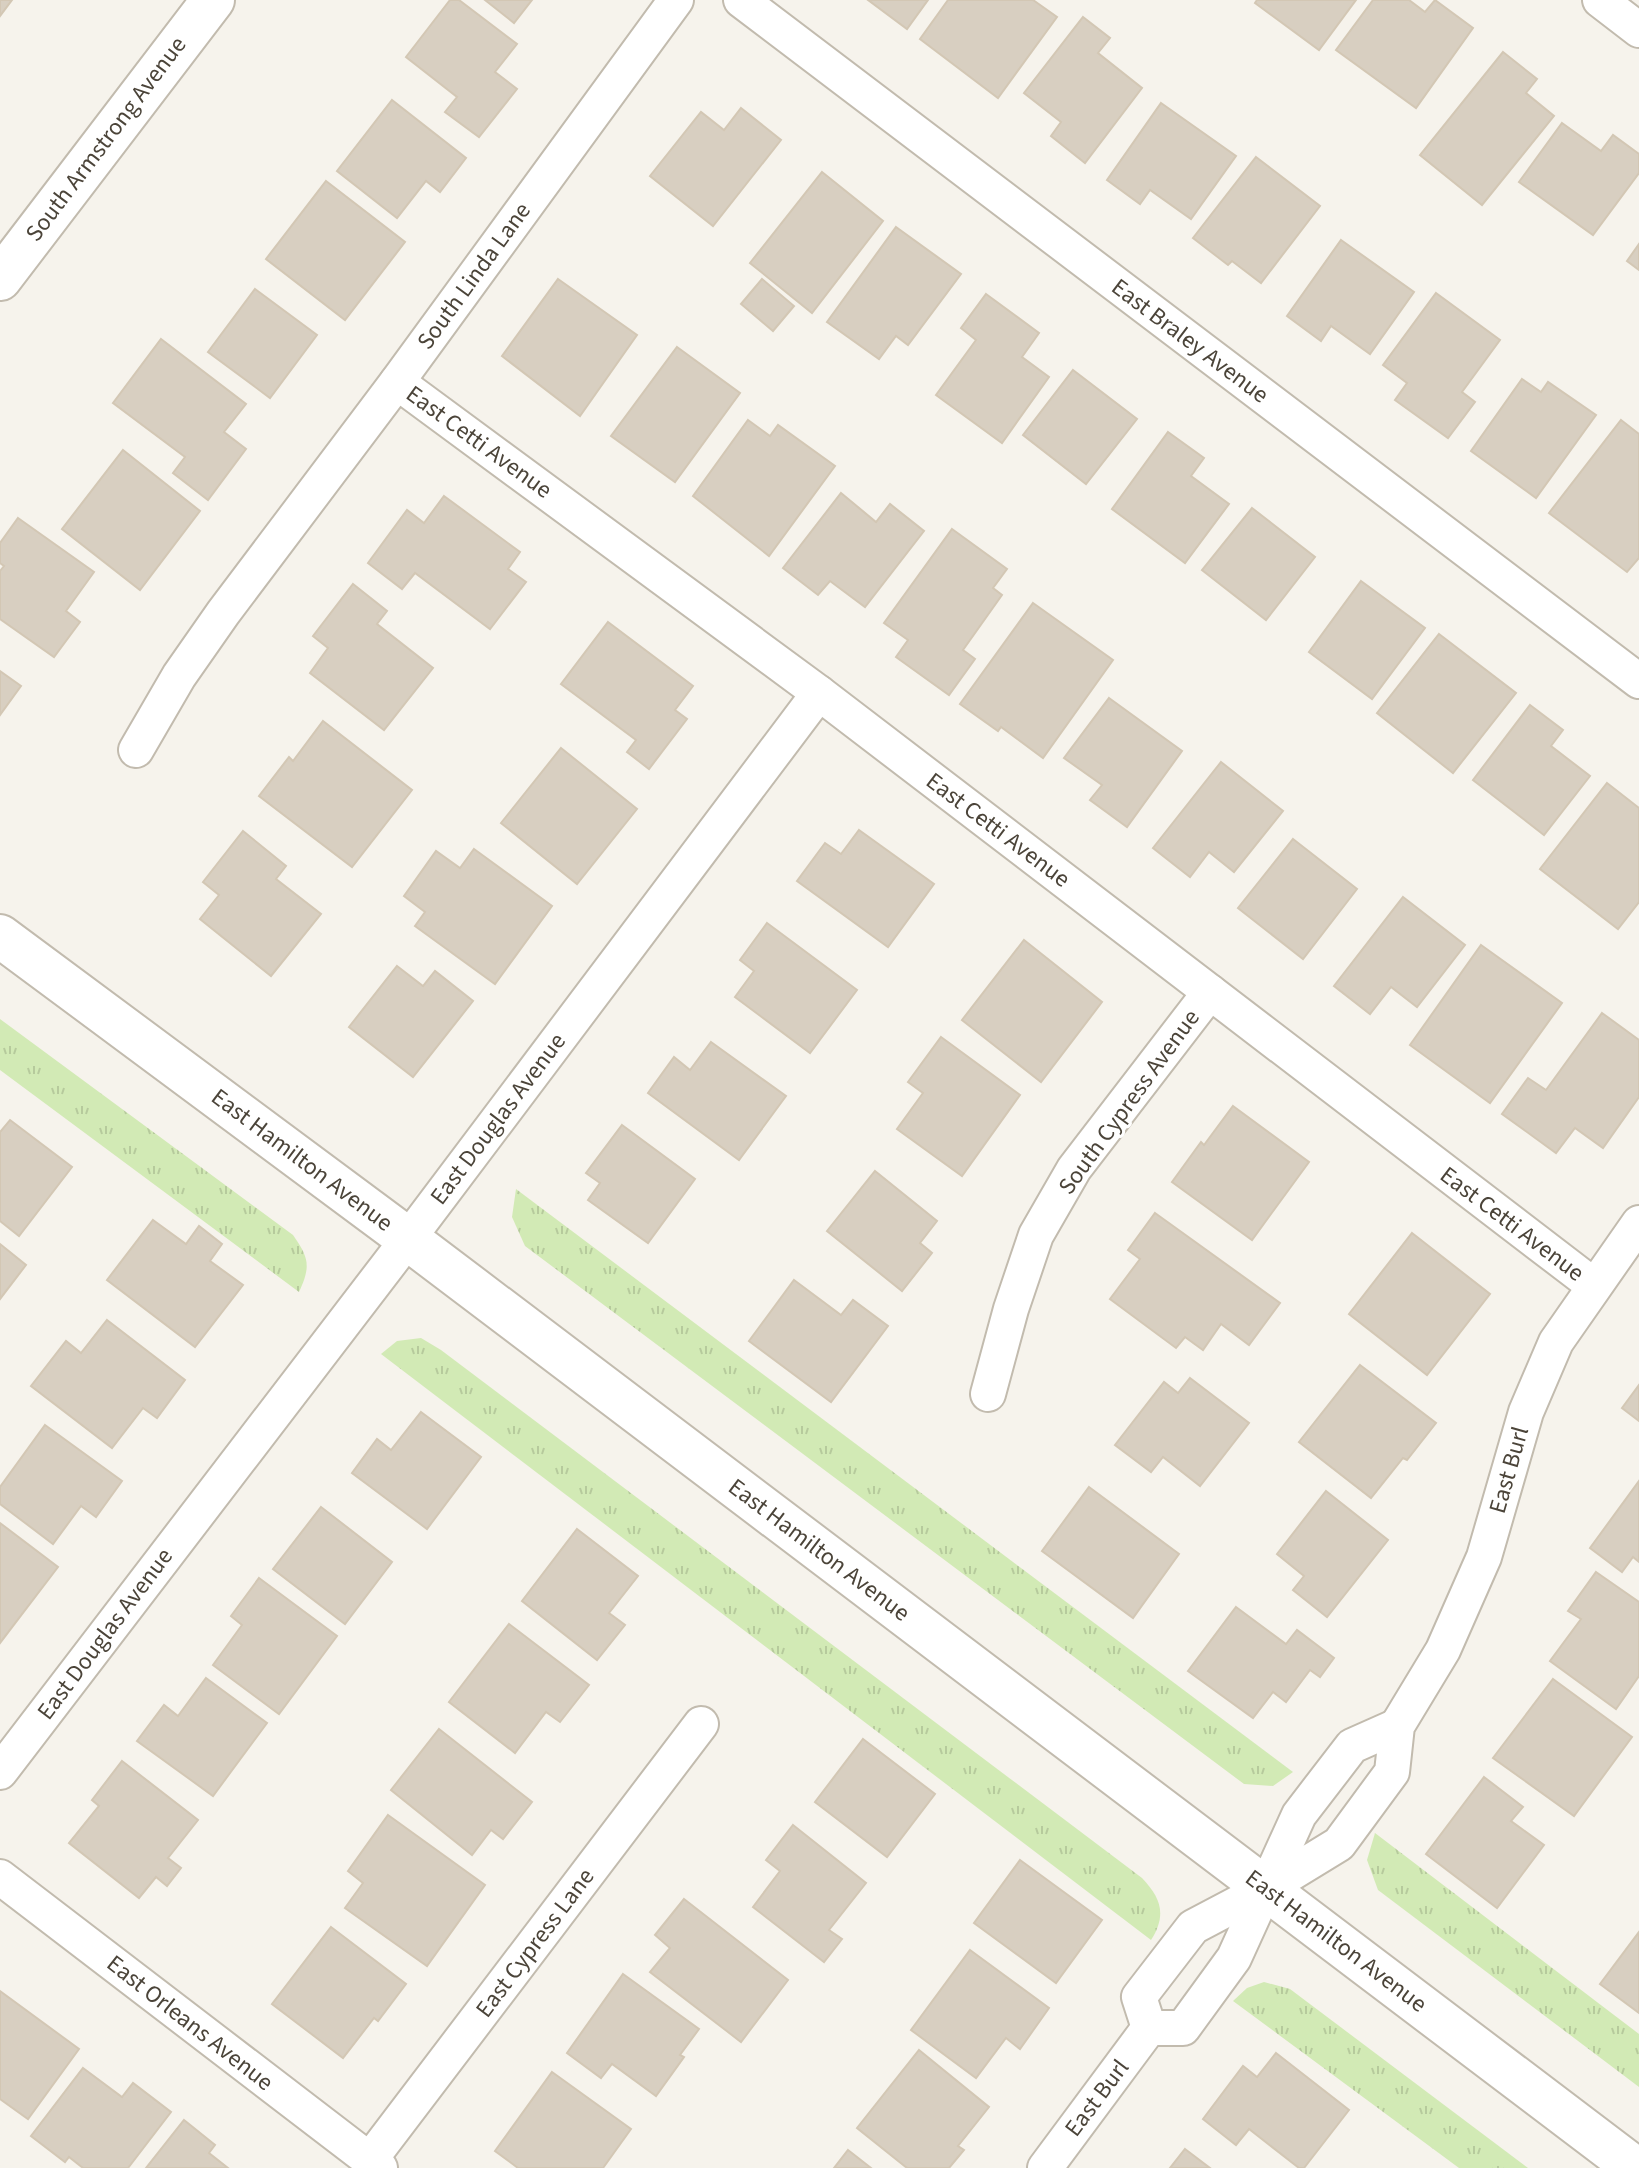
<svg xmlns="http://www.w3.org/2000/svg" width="1639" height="2168" font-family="'Source Sans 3',sans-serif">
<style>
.park{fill:url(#park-tufts)}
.building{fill:#d8cfc1;stroke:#d3c7b4;stroke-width:2}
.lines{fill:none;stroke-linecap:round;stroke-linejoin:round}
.minor-casing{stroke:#c2bbae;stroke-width:38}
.tertiary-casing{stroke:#c2bbae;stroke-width:46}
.minor{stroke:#fff;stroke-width:34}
.tertiary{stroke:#fff;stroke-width:42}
.labels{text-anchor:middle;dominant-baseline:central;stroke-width:6;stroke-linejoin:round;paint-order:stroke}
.street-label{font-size:24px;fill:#4b4439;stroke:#fff}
</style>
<defs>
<pattern id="park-tufts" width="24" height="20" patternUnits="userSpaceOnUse" patternTransform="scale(2)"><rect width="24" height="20" fill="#d2eab5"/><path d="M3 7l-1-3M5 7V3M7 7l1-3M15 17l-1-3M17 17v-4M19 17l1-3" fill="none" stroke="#b6ca9c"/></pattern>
</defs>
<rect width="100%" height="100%" fill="#f6f3ec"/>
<g class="park">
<path d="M 0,1019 L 293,1235 C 309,1258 311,1266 299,1292 L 0,1070 Z"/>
<polygon points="516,1189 1293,1772 1273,1786 1244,1784 525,1246 512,1217"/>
<path d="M 421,1338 L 441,1350 L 1142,1878 C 1161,1898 1167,1915 1151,1940 L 381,1354 L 397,1341 Z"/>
<polygon points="1375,1833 1639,2034 1639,2087 1378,1890 1367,1860"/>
<polygon points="1264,1982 1290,1989 1528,2168 1459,2168 1233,2001 1247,1988"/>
</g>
<g class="building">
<polygon points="0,0 12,0 0,16"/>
<polygon points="450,0 459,0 517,44 495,72 517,89 479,137 445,112 457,97 406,57"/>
<polygon points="485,0 532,0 514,23"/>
<polygon points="868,0 928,0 907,29"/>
<polygon points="948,0 1033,0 1057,17 998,98 920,39"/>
<polygon points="1257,0 1356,0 1319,50 1255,3"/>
<polygon points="1373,0 1409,0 1425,12 1435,0 1473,28 1416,108 1336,50"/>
<polygon points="1083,17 1110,38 1098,53 1142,88 1085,163 1051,136 1061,122 1024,93"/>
<polygon points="1503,52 1537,79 1526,93 1554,116 1482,205 1420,155"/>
<polygon points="392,100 466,158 440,192 426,181 397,218 337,171"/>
<polygon points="1161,103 1236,156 1191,219 1150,190 1140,204 1107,180"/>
<polygon points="741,108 781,140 713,226 650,176 701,112 724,130"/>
<polygon points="1562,123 1601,151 1613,135 1639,154 1639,173 1593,235 1519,182"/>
<polygon points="1256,157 1320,206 1261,283 1232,261 1228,265 1193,238"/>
<polygon points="822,172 883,221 812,313 750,263"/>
<polygon points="326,181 405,242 345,320 266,259"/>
<polygon points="896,227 961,274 908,345 896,336 879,359 827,322"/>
<polygon points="1341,240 1414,292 1370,354 1331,326 1321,341 1287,316"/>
<polygon points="1639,244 1639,270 1627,261"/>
<polygon points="558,279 637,335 580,416 502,356"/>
<polygon points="762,279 794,306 773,331 741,304"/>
<polygon points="255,289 317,335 270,398 208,352"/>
<polygon points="1436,293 1500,340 1462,392 1475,402 1448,438 1395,400 1407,383 1383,365"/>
<polygon points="986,294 1039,333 1022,357 1049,377 1002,443 936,395 976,340 961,328"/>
<polygon points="161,339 246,404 224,432 246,449 208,500 173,473 185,457 113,403"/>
<polygon points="677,347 740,393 675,482 611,436"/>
<polygon points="1073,370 1137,419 1086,484 1023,435"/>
<polygon points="1522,379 1541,392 1548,382 1596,415 1536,498 1471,451"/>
<polygon points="748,420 770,436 778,425 835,466 769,556 693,496"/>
<polygon points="1621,420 1639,434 1639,558 1627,572 1549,513"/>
<polygon points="1168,432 1204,458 1191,476 1229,504 1185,563 1112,509"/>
<polygon points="123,450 200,511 140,590 62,529"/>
<polygon points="841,493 876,522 890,504 924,531 865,607 830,581 818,595 783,568"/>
<polygon points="444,496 520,552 508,569 526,582 490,629 415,573 402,589 368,563 407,510 424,523"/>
<polygon points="1252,508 1315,557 1266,620 1202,570"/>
<polygon points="18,518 94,572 66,611 80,622 54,657 0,619 0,571 4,566 0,563 0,543"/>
<polygon points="952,529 1007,569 993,588 1002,595 963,650 975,659 949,695 896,657 908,640 884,623"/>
<polygon points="1361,581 1425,628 1372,699 1309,652"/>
<polygon points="353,584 387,611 377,624 433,668 384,730 310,673 328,648 313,636"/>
<polygon points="1033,603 1113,660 1043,758 1001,727 998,731 960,704"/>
<polygon points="608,622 693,686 675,710 687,719 649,769 627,752 636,740 561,684"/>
<polygon points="1439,634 1516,693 1453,773 1377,713"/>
<polygon points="0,671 21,686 0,715"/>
<polygon points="1109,698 1182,751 1127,827 1090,800 1102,785 1064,758"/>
<polygon points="1530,705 1563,730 1551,746 1590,776 1544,835 1473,780"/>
<polygon points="323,721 412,790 352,867 259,796 289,757 293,761"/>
<polygon points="561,748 637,809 577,884 501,823"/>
<polygon points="1221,762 1283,811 1234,872 1209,852 1190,877 1153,848"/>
<polygon points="1607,783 1639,808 1639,902 1618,929 1540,869"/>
<polygon points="859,830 934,884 888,947 797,881 825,843 841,854"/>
<polygon points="243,831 286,866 276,879 321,914 271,976 200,919 219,895 203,882"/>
<polygon points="1293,839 1357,889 1303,959 1238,908"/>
<polygon points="474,849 552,906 495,984 415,926 425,912 404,896 436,851 460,868"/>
<polygon points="1403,897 1465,945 1417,1007 1391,987 1370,1014 1334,986"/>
<polygon points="767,923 857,990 810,1053 735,997 754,971 740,960"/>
<polygon points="1024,940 1102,1002 1041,1082 962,1020"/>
<polygon points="1481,945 1562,1003 1490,1103 1410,1045"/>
<polygon points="397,966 423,986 435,971 473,1001 413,1077 349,1027"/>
<polygon points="1602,1013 1639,1040 1639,1097 1603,1148 1575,1128 1556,1153 1502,1114 1528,1078 1546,1090"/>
<polygon points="941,1037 1020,1095 962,1176 897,1129 923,1093 908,1082"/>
<polygon points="711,1042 786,1096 739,1160 648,1093 674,1057 690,1070"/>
<polygon points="1233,1106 1309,1162 1252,1240 1172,1182 1201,1142 1204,1145"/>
<polygon points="10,1120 72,1167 19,1236 0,1221 0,1132"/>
<polygon points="622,1125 695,1179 648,1243 588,1200 600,1183 586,1173"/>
<polygon points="875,1171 937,1221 920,1243 932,1253 902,1291 827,1231"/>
<polygon points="1155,1213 1280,1303 1249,1345 1221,1324 1203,1350 1185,1337 1176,1348 1110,1299 1140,1259 1128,1250"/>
<polygon points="153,1220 186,1244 199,1226 222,1244 210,1261 243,1285 195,1347 107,1280"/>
<polygon points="1412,1233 1490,1294 1427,1375 1349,1314"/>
<polygon points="0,1244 26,1265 0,1299"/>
<polygon points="794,1280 841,1315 853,1300 888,1326 831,1402 749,1341"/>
<polygon points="107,1320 185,1380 157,1418 143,1408 112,1448 31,1386 66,1341 81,1353"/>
<polygon points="1360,1365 1436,1423 1407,1460 1403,1458 1371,1498 1299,1442"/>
<polygon points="1190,1378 1249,1423 1200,1486 1163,1457 1151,1472 1115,1445 1164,1382 1178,1393"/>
<polygon points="1639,1385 1639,1421 1622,1408"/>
<polygon points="421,1412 481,1457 427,1529 352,1473 377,1439 391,1450"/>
<polygon points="45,1425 122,1481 96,1517 81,1506 53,1544 0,1504 0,1487"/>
<polygon points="1639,1481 1639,1562 1633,1557 1622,1572 1590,1548"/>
<polygon points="1089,1487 1179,1554 1133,1618 1042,1551"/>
<polygon points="1326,1491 1388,1540 1327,1617 1293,1590 1304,1576 1277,1554"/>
<polygon points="321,1507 392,1562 345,1624 273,1569"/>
<polygon points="0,1523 58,1567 0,1643"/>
<polygon points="577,1529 638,1576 609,1613 625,1625 597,1660 522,1601"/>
<polygon points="1596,1572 1639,1602 1639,1676 1616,1709 1550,1661 1581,1619 1568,1611"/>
<polygon points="259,1578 337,1636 279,1714 213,1665 242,1625 231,1616"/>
<polygon points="1236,1607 1286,1644 1297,1630 1334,1658 1320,1677 1310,1670 1286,1702 1273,1692 1253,1718 1188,1671"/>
<polygon points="509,1624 589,1685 560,1722 546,1712 515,1753 449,1702"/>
<polygon points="206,1678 267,1723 213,1796 137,1741 164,1705 178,1716"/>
<polygon points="1553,1679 1632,1737 1574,1816 1493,1758"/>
<polygon points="439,1729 532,1802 503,1839 491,1830 472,1855 391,1790"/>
<polygon points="863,1739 935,1794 887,1857 815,1802"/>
<polygon points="122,1761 198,1820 168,1858 181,1868 167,1886 156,1877 139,1898 69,1843 99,1806 92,1800"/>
<polygon points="1484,1777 1523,1807 1511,1821 1544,1845 1497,1908 1426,1854"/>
<polygon points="388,1815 485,1885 427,1966 345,1908 363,1883 348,1871"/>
<polygon points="793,1825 866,1883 829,1930 842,1939 824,1962 753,1907 780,1871 766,1860"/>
<polygon points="1020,1860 1102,1920 1056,1983 974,1923"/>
<polygon points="684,1899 788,1980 741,2042 650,1972 670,1948 655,1935"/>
<polygon points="331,1927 406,1984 378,2021 374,2018 343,2058 272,2004"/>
<polygon points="1639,1932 1639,2013 1600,1984"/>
<polygon points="970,1950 1049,2008 1020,2049 1006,2038 976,2078 911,2030"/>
<polygon points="623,1974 699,2029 680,2055 684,2057 656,2096 612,2064 601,2078 567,2053"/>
<polygon points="0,1991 79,2049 28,2119 0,2099"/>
<polygon points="919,2050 989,2107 958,2146 964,2150 949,2168 907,2168 857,2128"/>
<polygon points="1276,2053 1349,2110 1304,2168 1299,2168 1249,2129 1236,2145 1203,2119 1243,2066 1257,2077"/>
<polygon points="83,2068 122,2097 133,2083 171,2112 128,2168 83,2168 69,2157 65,2162 31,2136"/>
<polygon points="552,2072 631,2129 603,2168 518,2168 495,2151"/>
<polygon points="184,2120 215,2145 209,2153 228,2168 146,2168"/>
<polygon points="1185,2149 1210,2168 1170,2168"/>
<polygon points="848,2150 871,2168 834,2168"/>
</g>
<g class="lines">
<defs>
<g id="minor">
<polyline points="741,0 1639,681"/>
<polyline points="1600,0 1639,30"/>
<polyline points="397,382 819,693 1593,1285"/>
<polyline points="136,750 179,676 223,613 397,382 676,0"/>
<polyline points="988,1394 1011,1309 1036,1235 1074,1169 1210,992"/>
<polyline points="0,1772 408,1239 819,693"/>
<polyline points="0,1877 380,2168"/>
<polyline points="1149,2028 1139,1997 1193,1927 1267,1888 1339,1844 1392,1772 1397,1726 1443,1650 1484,1557 1526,1412 1556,1342 1639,1223"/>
<polyline points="1149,2028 1183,2028 1234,1958 1299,1815 1352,1746 1397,1726"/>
<polyline points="369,2161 701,1724"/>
<polyline points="1045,2168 1149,2028"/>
</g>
<g id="tertiary">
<polyline points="0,279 213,0"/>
<polyline points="0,936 408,1239 1635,2168"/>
</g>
</defs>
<use href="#minor" class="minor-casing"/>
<use href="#tertiary" class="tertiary-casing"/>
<use href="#minor" class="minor"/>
<use href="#tertiary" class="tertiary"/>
</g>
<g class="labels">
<g class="street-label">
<text transform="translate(106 139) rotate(-53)">South Armstrong Avenue</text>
<text transform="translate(474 276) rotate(-54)">South Linda Lane</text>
<text transform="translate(1190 341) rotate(37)">East Braley Avenue</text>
<text transform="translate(479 442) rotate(36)">East Cetti Avenue</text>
<text transform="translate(998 830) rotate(37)">East Cetti Avenue</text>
<text transform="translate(1129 1102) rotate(-54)">South Cypress Avenue</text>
<text transform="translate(498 1119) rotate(-53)">East Douglas Avenue</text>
<text transform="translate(302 1160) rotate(37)">East Hamilton Avenue</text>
<text transform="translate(1512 1224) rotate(37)">East Cetti Avenue</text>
<text transform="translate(1509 1470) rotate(-74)">East Burl</text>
<text transform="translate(819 1550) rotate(37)">East Hamilton Avenue</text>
<text transform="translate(105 1634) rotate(-53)">East Douglas Avenue</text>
<text transform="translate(1336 1941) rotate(37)">East Hamilton Avenue</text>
<text transform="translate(535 1943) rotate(-53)">East Cypress Lane</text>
<text transform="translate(190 2023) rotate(38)">East Orleans Avenue</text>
<text transform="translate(1097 2098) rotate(-53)">East Burl</text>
</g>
</g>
</svg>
